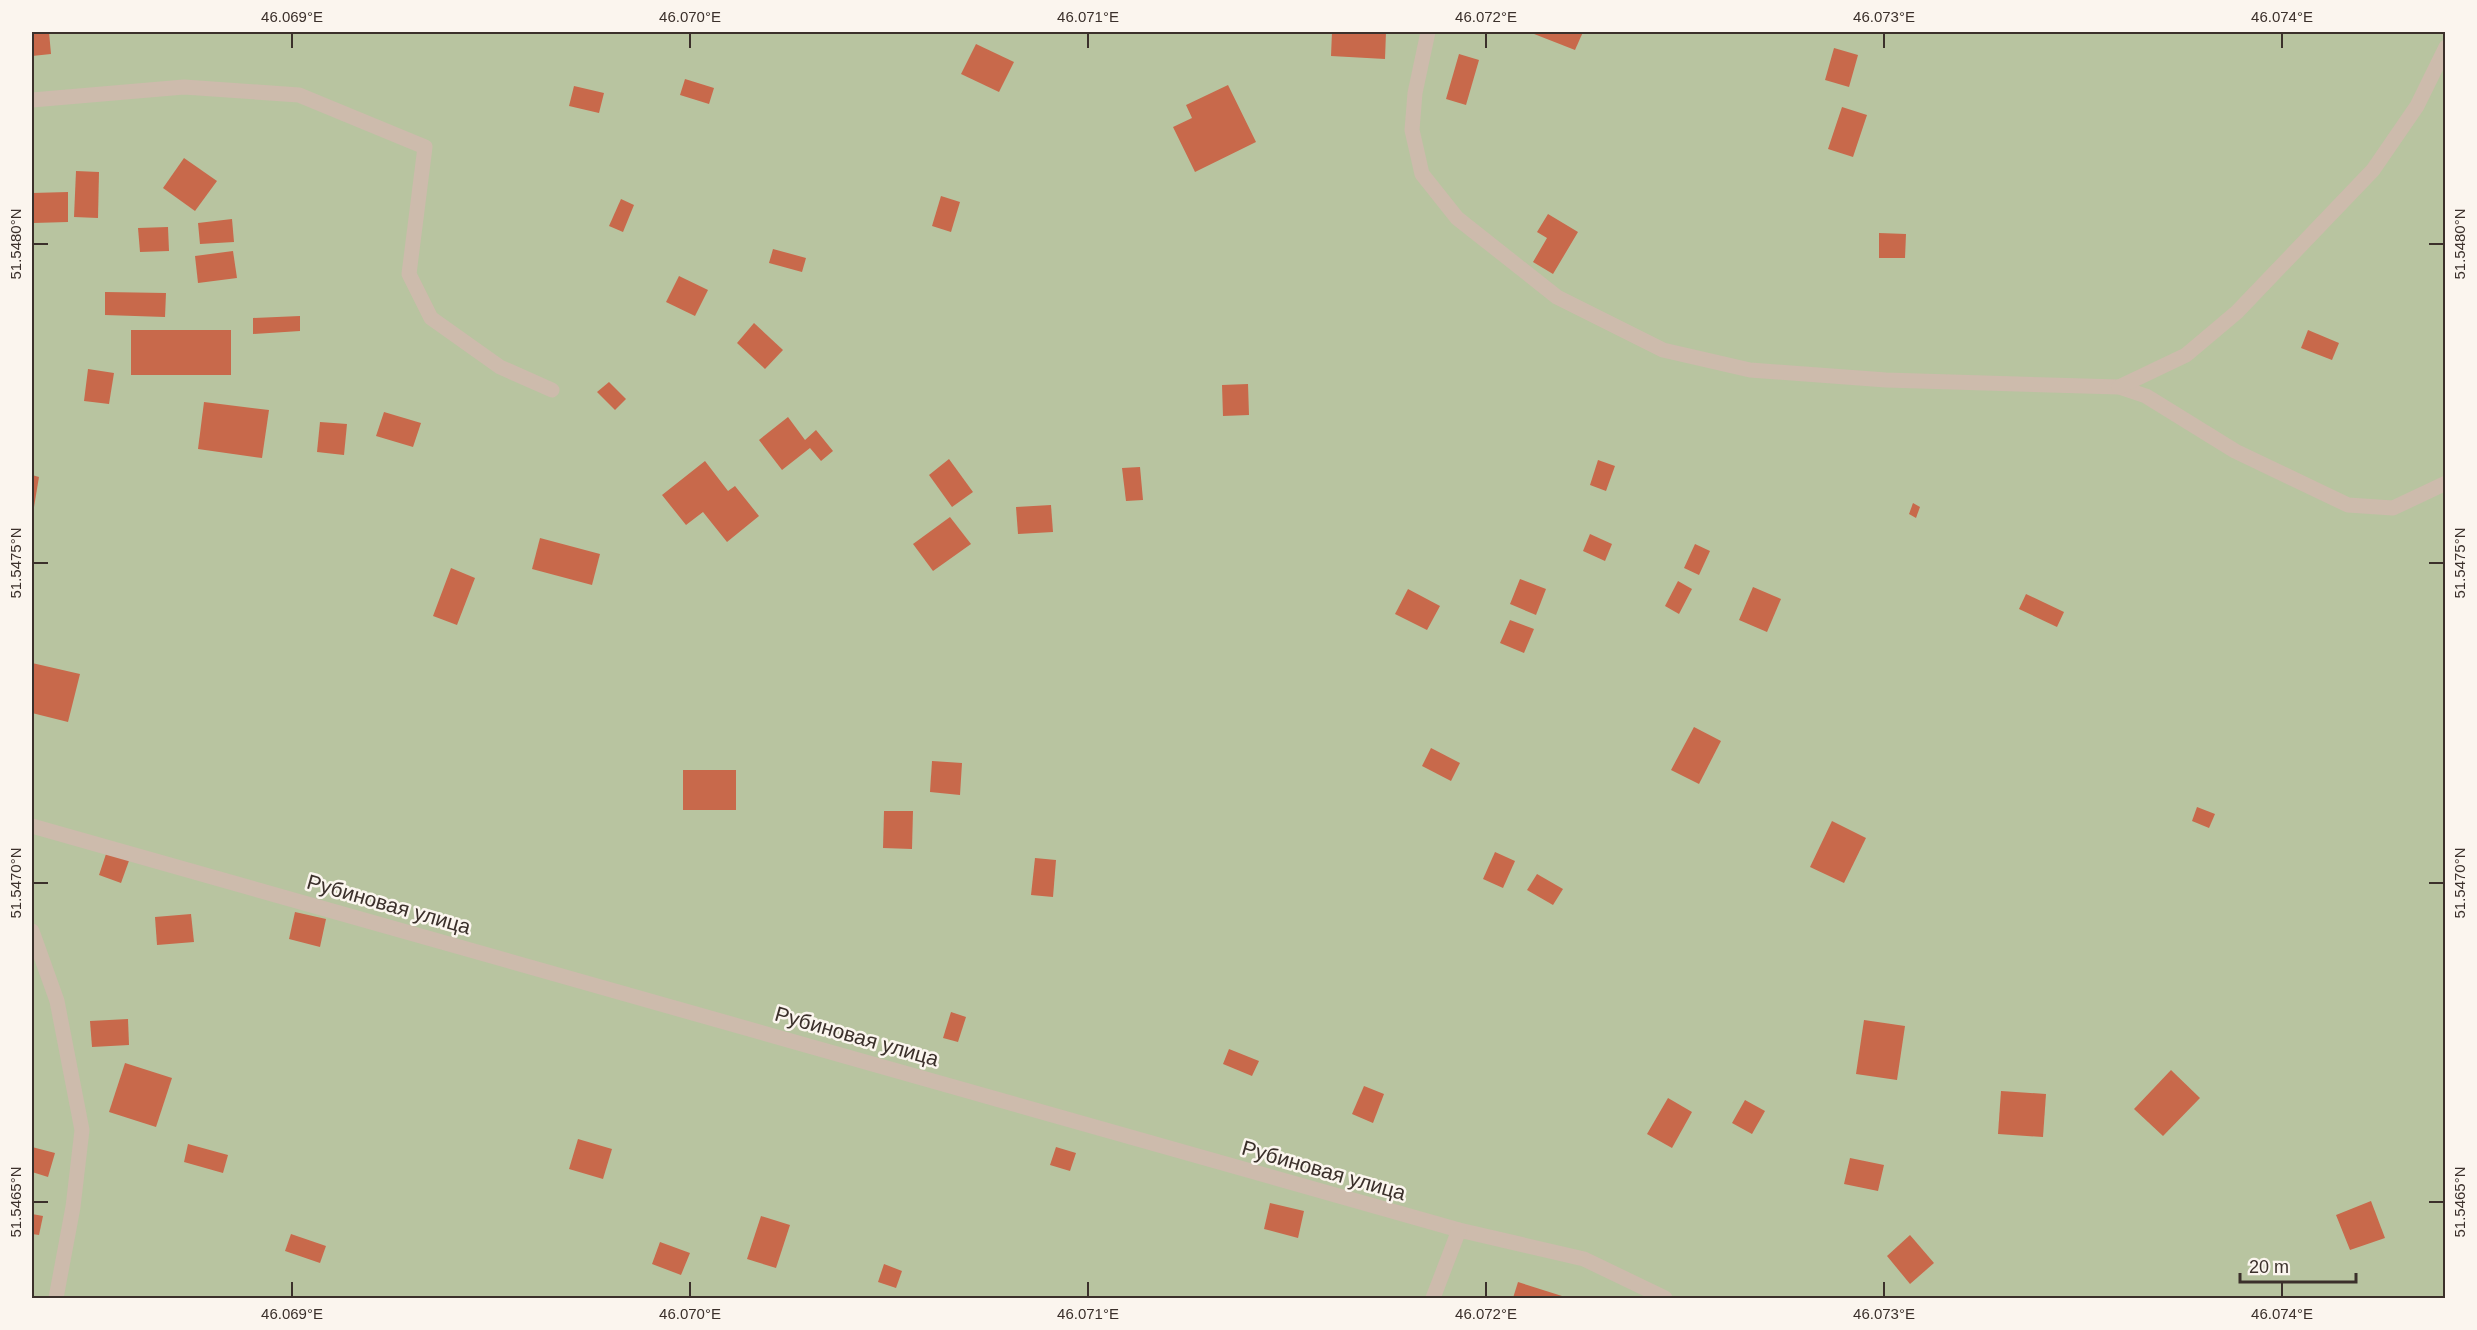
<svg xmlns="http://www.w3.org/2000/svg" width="2477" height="1330" font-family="Helvetica,sans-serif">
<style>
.green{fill:#b8c4a0}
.building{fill:#c8694b}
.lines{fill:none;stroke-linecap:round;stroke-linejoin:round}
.minor{stroke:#cdbbac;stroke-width:15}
.ticks{fill:none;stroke:#3b302b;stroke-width:2}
.labels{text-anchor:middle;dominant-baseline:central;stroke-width:5;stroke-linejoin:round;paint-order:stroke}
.street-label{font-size:21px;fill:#3b302b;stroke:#fbf5ee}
.neatline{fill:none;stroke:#3b302b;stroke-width:2}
.ticks-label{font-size:15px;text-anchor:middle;fill:#3b302b}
</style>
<rect width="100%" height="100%" fill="#f4ebe1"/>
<rect class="green" x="32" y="32" width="2413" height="1266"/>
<g class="building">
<polygon points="32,32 49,32 51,54 32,56"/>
<polygon points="1332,32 1386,32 1385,59 1331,56"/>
<polygon points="1529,32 1583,32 1575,50"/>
<polygon points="976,44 1014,62 999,92 961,74"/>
<polygon points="1834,48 1858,55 1849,87 1825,80"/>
<polygon points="1459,54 1479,60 1466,105 1446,99"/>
<polygon points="685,79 714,88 709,104 680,95"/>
<polygon points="1228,85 1256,142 1195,172 1173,127 1192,118 1186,105"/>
<polygon points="574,86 604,93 599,113 569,106"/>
<polygon points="1842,107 1867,115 1853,157 1828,149"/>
<polygon points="184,158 217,181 195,211 163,188"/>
<polygon points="76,171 99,172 98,218 74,217"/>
<polygon points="68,192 68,222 33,223 32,193"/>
<polygon points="941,196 960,202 951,232 932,226"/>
<polygon points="621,199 634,205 623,232 609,226"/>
<polygon points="1548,214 1578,232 1553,274 1533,262 1547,238 1537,232"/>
<polygon points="232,219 234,242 200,244 198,223"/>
<polygon points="168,227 169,251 140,252 138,228"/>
<polygon points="1879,233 1906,234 1905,258 1879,258"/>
<polygon points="773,249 806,258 802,272 769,263"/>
<polygon points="233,251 237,278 198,283 195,256"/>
<polygon points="679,276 708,290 695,316 666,302"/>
<polygon points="105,292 166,293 165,317 105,315"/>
<polygon points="300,316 300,331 253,334 253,318"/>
<polygon points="754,323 783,350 765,369 737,343"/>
<rect x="131" y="330" width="100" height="45"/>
<polygon points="2308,330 2339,343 2332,360 2301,348"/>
<polygon points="88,369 114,373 109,404 84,401"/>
<polygon points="609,382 626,399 615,410 597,392"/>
<polygon points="1248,384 1249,415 1223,416 1222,385"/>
<polygon points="204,402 269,410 262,458 198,449"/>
<polygon points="384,412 421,423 413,447 376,436"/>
<polygon points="788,417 805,440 816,430 833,451 821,461 810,448 782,470 759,440"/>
<polygon points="320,422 347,424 344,455 317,452"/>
<polygon points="949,459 973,492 952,507 929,475"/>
<polygon points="1598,460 1615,466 1606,491 1590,485"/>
<polygon points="705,461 728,491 735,486 759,516 727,542 703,512 686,525 662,495"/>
<polygon points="1140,467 1143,500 1126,501 1122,468"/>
<polygon points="32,475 39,477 33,513 32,513"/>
<polygon points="1913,503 1920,507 1916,518 1909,514"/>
<polygon points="1051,505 1053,532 1018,534 1016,507"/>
<polygon points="950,517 971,544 933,571 913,544"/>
<polygon points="1590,534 1612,544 1605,561 1583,551"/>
<polygon points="540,538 600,554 592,585 532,569"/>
<polygon points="1695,544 1710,551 1699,575 1684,568"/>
<polygon points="451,568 475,578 457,625 433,616"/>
<polygon points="1520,579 1546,589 1536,615 1510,604"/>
<polygon points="1678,581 1692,589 1679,614 1665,606"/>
<polygon points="1753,587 1781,599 1767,632 1739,620"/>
<polygon points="1408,589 1440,606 1427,630 1395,614"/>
<polygon points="2026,594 2064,612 2057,627 2019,609"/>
<polygon points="1510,620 1534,629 1524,653 1500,643"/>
<polygon points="32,663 80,674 68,722 32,713"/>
<polygon points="1694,727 1721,741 1699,784 1671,770"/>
<polygon points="1431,748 1460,763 1451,781 1422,766"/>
<polygon points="932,761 962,763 960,795 930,792"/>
<rect x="683" y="770" width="53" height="40"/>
<polygon points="2197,807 2215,814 2209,828 2192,821"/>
<polygon points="884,811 913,811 912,849 883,848"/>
<polygon points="1832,821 1866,838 1844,883 1810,867"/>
<polygon points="107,851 130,858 121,883 99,875"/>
<polygon points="1495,852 1515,861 1503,888 1483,879"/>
<polygon points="1035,858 1056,860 1053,897 1031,895"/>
<polygon points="1537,874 1563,889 1553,905 1527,890"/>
<polygon points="295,912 326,919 320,947 289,939"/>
<polygon points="191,914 194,942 157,945 155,917"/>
<polygon points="951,1012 966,1017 958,1042 943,1038"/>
<polygon points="128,1019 129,1045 92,1047 90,1021"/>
<polygon points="1864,1020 1905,1026 1897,1080 1856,1074"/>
<polygon points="1229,1049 1259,1061 1252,1076 1223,1064"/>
<polygon points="125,1063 172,1078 156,1127 109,1112"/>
<polygon points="2171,1070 2200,1098 2163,1136 2134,1109"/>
<polygon points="1364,1086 1384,1094 1373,1123 1352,1114"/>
<polygon points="2001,1091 2046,1094 2043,1137 1998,1134"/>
<polygon points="1668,1098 1692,1112 1672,1148 1647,1134"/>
<polygon points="1745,1100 1765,1111 1752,1134 1732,1123"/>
<polygon points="578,1139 612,1149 603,1179 569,1169"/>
<polygon points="188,1144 228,1155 223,1173 184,1162"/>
<polygon points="32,1147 55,1153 48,1177 32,1172"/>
<polygon points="1056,1147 1076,1153 1070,1171 1050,1165"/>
<polygon points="1850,1158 1884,1165 1878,1191 1844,1184"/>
<polygon points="2371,1201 2385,1238 2350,1250 2336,1215"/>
<polygon points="1270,1203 1304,1211 1298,1238 1264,1229"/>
<polygon points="32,1214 43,1216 39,1235 32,1234"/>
<polygon points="761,1216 790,1225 776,1268 747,1259"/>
<polygon points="291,1234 326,1246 320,1263 285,1251"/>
<polygon points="1910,1235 1934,1263 1910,1284 1887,1256"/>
<polygon points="660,1242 690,1253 681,1275 652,1264"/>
<polygon points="884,1264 902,1271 896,1288 878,1282"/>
<polygon points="1518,1282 1562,1296 1562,1298 1513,1298"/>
</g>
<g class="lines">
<g class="minor">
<polyline points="1428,32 1415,93 1412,130 1422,174 1457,218 1557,297 1663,350 1750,370 1886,380 2119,387 2146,396 2235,451 2348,505 2393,508 2446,483"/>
<polyline points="32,100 184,87 299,95 425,147 409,274 431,318 500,367 552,390"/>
<polyline points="2119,387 2186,355 2237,312 2373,170 2417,106 2446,47"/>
<polyline points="32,826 1459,1230 1584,1259 1665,1298"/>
<polyline points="32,931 57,1001 82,1130 73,1207 56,1298"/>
<polyline points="1433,1298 1459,1230"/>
</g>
</g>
<path class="ticks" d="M 292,33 L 292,48M 690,33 L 690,48M 1088,33 L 1088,48M 1486,33 L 1486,48M 1884,33 L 1884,48M 2282,33 L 2282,48M 33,244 L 48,244M 2429,244 L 2444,244M 33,563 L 48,563M 2429,563 L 2444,563M 33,883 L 48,883M 2429,883 L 2444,883M 33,1202 L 48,1202M 2429,1202 L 2444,1202M 292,1282 L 292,1297M 690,1282 L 690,1297M 1088,1282 L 1088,1297M 1486,1282 L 1486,1297M 1884,1282 L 1884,1297M 2282,1282 L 2282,1297"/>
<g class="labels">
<g class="street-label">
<text transform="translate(389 904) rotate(16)">Рубиновая улица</text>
<text transform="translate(857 1036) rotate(16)">Рубиновая улица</text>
<text transform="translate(1324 1170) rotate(16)">Рубиновая улица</text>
</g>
</g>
<rect width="2477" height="1330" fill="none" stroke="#fbf5ee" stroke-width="66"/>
<path d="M2240 1273v9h116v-9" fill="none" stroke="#3b302b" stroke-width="3"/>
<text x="2249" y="1273" font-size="18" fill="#3b302b" stroke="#fbf5ee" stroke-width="4.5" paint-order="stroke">20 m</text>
<rect x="33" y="33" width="2411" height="1264" class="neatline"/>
<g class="ticks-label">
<text x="292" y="22">46.069°E</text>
<text x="690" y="22">46.070°E</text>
<text x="1088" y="22">46.071°E</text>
<text x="1486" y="22">46.072°E</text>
<text x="1884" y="22">46.073°E</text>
<text x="2282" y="22">46.074°E</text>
<text transform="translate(16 244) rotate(-90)" y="5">51.5480°N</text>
<text transform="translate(2460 244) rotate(-90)" y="5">51.5480°N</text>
<text transform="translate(16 563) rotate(-90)" y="5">51.5475°N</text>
<text transform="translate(2460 563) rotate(-90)" y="5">51.5475°N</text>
<text transform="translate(16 883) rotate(-90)" y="5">51.5470°N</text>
<text transform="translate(2460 883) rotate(-90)" y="5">51.5470°N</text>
<text transform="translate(16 1202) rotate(-90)" y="5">51.5465°N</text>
<text transform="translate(2460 1202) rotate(-90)" y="5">51.5465°N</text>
<text x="292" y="1319">46.069°E</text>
<text x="690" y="1319">46.070°E</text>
<text x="1088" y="1319">46.071°E</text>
<text x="1486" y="1319">46.072°E</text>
<text x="1884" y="1319">46.073°E</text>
<text x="2282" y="1319">46.074°E</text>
</g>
</svg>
